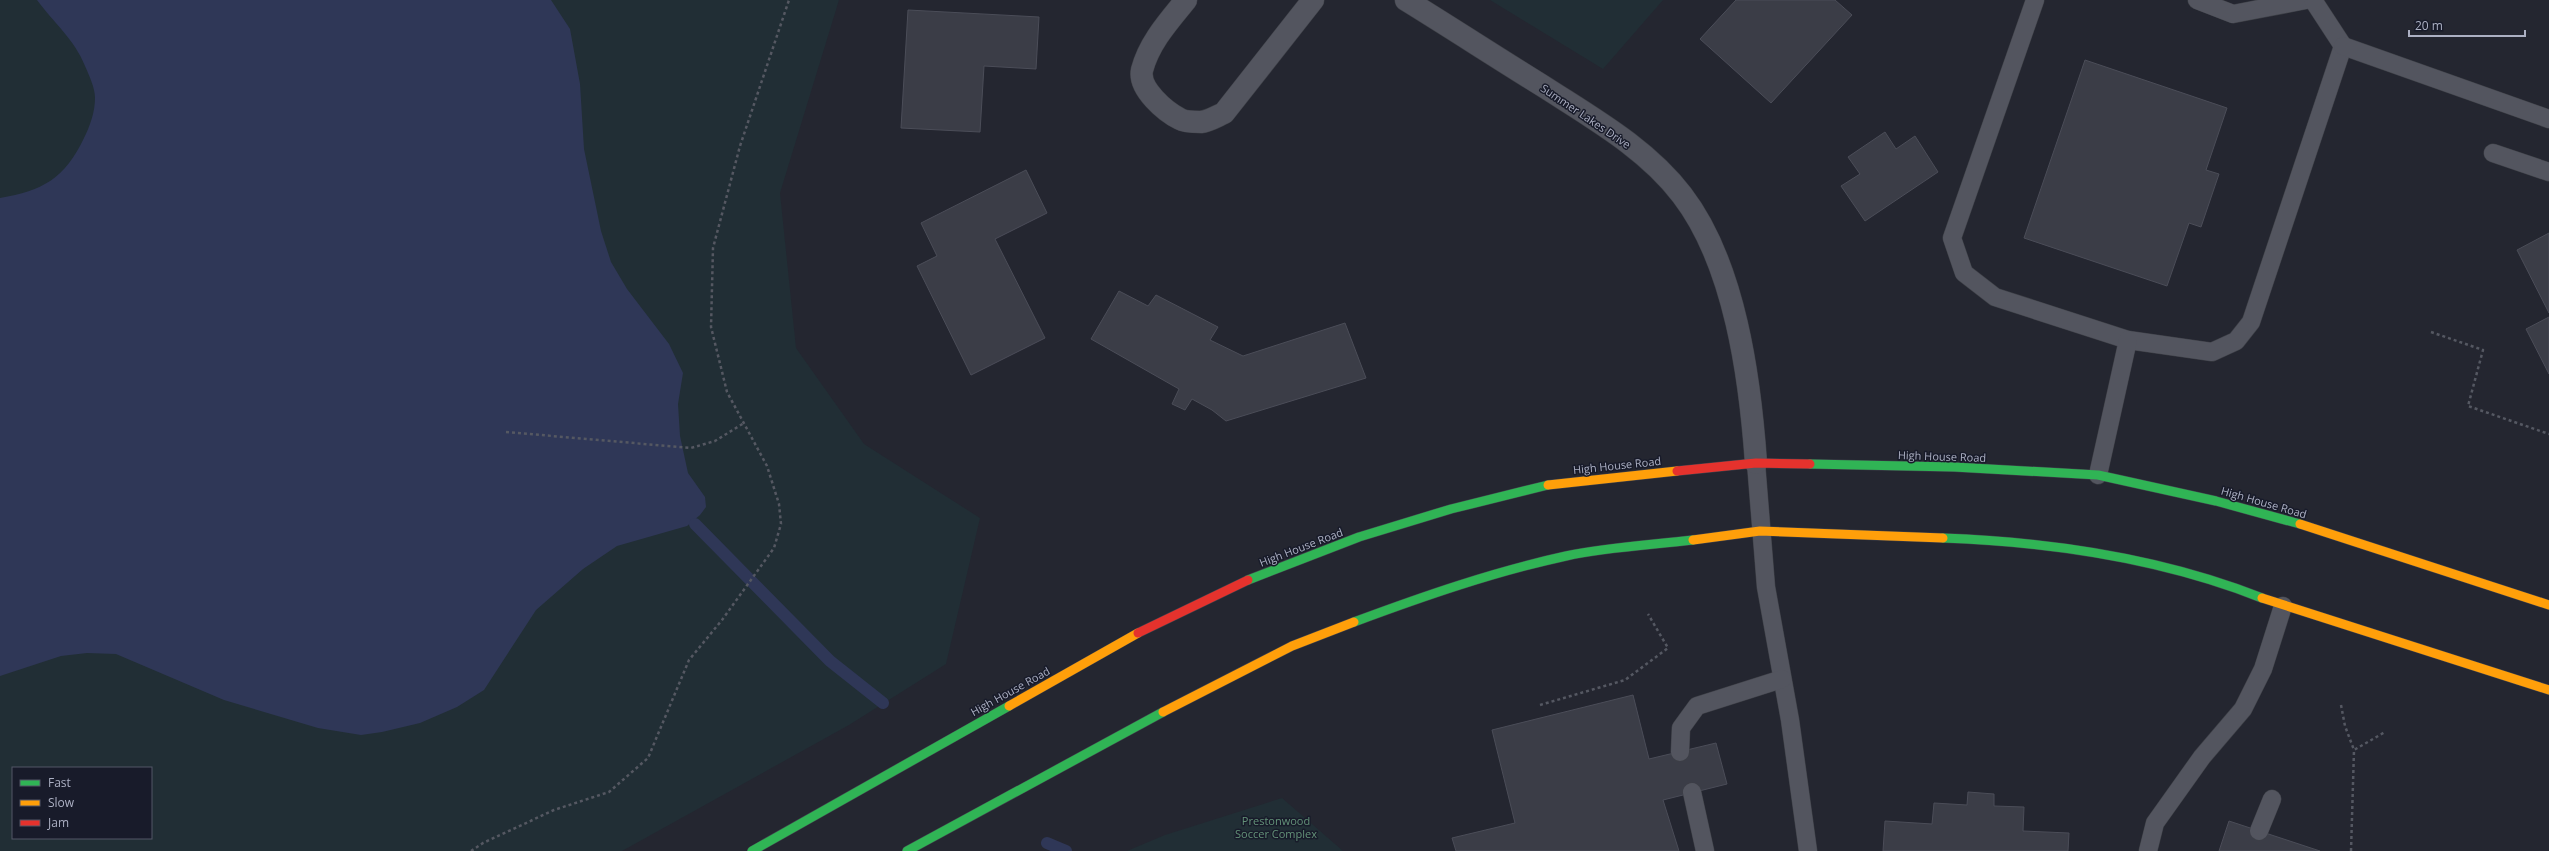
<svg xmlns="http://www.w3.org/2000/svg" width="2549" height="851" font-family="'Open Sans',sans-serif">
<style>
.green{fill:#212e35;fill-rule:evenodd}
.water{fill:#2f3757}
.lines{fill:none;stroke-linecap:round;stroke-linejoin:round}
.stream{stroke:#2f3757;stroke-width:12}
.building{fill:#3b3d47;stroke:#4b4d58}
.lane-casing{stroke:#3e4047;stroke-width:19}
.street-casing{stroke:#3e4047;stroke-width:23}
.fast-casing{stroke:#41434d;stroke-width:10}
.slow-casing{stroke:#41434d;stroke-width:10}
.jam-casing{stroke:#41434d;stroke-width:10}
.path{stroke:#555862;stroke-width:2.5;stroke-dasharray:3 3;stroke-linecap:butt}
.lane{stroke:#53555f;stroke-width:18}
.street{stroke:#53555f;stroke-width:22}
.fast{stroke:#30b455;stroke-width:9}
.slow{stroke:#ff9f0a;stroke-width:9}
.jam{stroke:#e5322d;stroke-width:9}
.labels{text-anchor:middle;dominant-baseline:central;stroke-width:3;stroke-linejoin:round;paint-order:stroke}
.street-label{font-size:11px;fill:#acb0c3;stroke:#181b2a}
.park-label{font-size:11px;fill:#649379;stroke:#181b2a}
</style>
<rect width="100%" height="100%" fill="#242630"/>
<g class="green">
<path d="M 0,0 L 839,0 L 780,193 L 796,348 L 864,444 L 980,518 L 946,664 L 849,725 L 622,851 L 0,851 ZM 13,768 L 151,768 L 151,838 L 13,838 Z"/>
<polygon points="1490,0 1663,0 1603,69"/>
<polygon points="1282,798 1343,851 1127,851 1165,835"/>
</g>
<path class="water" d="M 37,0 L 551,0 L 570,29 L 580,84 L 584,149 L 601,231 L 611,262 L 627,289 L 669,344 L 683,373 L 678,404 L 680,436 L 688,473 L 705,497 L 706,507 L 700,515 L 687,526 L 617,546 L 583,569 L 536,610 L 484,690 L 457,707 L 420,723 L 382,732 L 361,735 L 318,728 L 224,700 L 116,654 L 87,653 L 61,656 L 0,676 L 0,198 C 43,191 65,178 84,138 C 90,126 95,112 95,98 C 95,88 89,75 85,66 C 75,40 53,22 37,0 Z"/>
<g class="lines">
<g class="stream">
<polyline points="695,524 830,661 883,703"/>
<polyline points="1047,843 1066,851"/>
</g>
</g>
<g class="building">
<polygon points="1736,0 1835,0 1852,15 1771,103 1700,39"/>
<polygon points="908,10 1039,17 1036,69 984,66 980,132 901,128"/>
<polygon points="2085,60 2227,108 2206,170 2219,174 2201,227 2189,223 2167,286 2024,238"/>
<polygon points="1885,132 1896,149 1915,136 1938,172 1865,221 1841,186 1860,174 1848,157"/>
<polygon points="1026,170 1047,213 995,239 1045,338 971,375 917,266 937,256 921,223"/>
<polygon points="2549,233 2549,313 2517,250"/>
<polygon points="1119,291 1148,306 1156,295 1218,327 1210,340 1243,356 1345,323 1366,378 1226,421 1212,410 1192,399 1185,410 1172,404 1179,389 1091,339"/>
<polygon points="2549,317 2549,374 2526,329"/>
<polygon points="1633,695 1649,759 1716,743 1727,784 1663,800 1679,851 1456,851 1452,838 1515,823 1492,730"/>
<polygon points="1968,792 1994,794 1994,806 2024,807 2023,831 2069,833 2068,851 1883,851 1885,821 1932,824 1934,803 1967,805"/>
<polygon points="2229,821 2320,851 2219,851"/>
</g>
<g class="lines">
<defs>
<g id="lane">
<polyline points="2035,0 1952,238 1964,273 1995,297 2128,340 2212,352 2236,341 2251,322 2343,46"/>
<polyline points="2197,0 2233,14 2306,0"/>
<polyline points="2313,0 2343,46"/>
<polyline points="2343,46 2549,119"/>
<polyline points="2493,153 2549,172"/>
<polyline points="1756,463 1766,587 1790,720 1808,851"/>
<polyline points="2098,475 2128,340"/>
<polyline points="1680,752 1681,728 1697,706 1782,679"/>
<polyline points="1692,792 1705,851"/>
<polyline points="2259,831 2272,799"/>
<polyline points="2148,851 2155,823 2202,757 2243,709 2263,669 2283,606"/>
</g>
<g id="street">
<path d="M 1186,0 C 1168,22 1149,43 1142,70 C 1138,89 1166,112 1180,119 C 1185,122 1196,122 1201,122 C 1209,121 1217,116 1224,113 L 1313,0"/>
<path d="M 1406,0 C 1453,29 1499,59 1546,88 C 1594,119 1647,149 1682,195 C 1735,264 1750,378 1756,463"/>
</g>
<g id="fast">
<polyline points="1810,464 1954,467 2098,475 2216,501 2300,524"/>
<path d="M 1943,538 C 2052,542 2161,558 2262,598"/>
<polyline points="1248,580 1359,537 1451,509 1548,485"/>
<path d="M 1354,622 C 1424,596 1493,572 1566,556 C 1607,547 1651,545 1693,540"/>
<polyline points="752,851 1009,706"/>
<polyline points="907,851 1163,712"/>
</g>
<g id="slow">
<polyline points="1548,485 1677,471"/>
<polyline points="2300,524 2549,605"/>
<polyline points="1693,540 1760,531 1943,538"/>
<polyline points="2262,598 2549,690"/>
<polyline points="1009,706 1138,633"/>
<polyline points="1163,712 1292,646 1354,622"/>
</g>
<g id="jam">
<polyline points="1677,471 1756,463 1810,464"/>
<polyline points="1138,633 1248,580"/>
</g>
</defs>
<use href="#lane" class="lane-casing"/>
<use href="#street" class="street-casing"/>
<use href="#fast" class="fast-casing"/>
<use href="#slow" class="slow-casing"/>
<use href="#jam" class="jam-casing"/>
<g class="path">
<polyline points="2431,332 2483,350 2468,406 2549,434"/>
<polyline points="506,432 691,448 715,441 744,423"/>
<polyline points="1540,705 1625,680 1668,648 1648,614"/>
<polyline points="2341,705 2345,726 2354,750"/>
<polyline points="471,851 483,843 554,810 609,792 648,758 689,660 722,620 774,548 781,524 779,504 767,466 727,392 711,327 713,248 740,146 789,0"/>
<polyline points="2351,851 2354,750 2385,732"/>
</g>
<use href="#lane" class="lane"/>
<use href="#street" class="street"/>
<use href="#fast" class="fast"/>
<use href="#slow" class="slow"/>
<use href="#jam" class="jam"/>
</g>
<g class="labels">
<g class="street-label">
<text transform="translate(1586 116) rotate(34)">Summer Lakes Drive</text>
<text transform="translate(1942 456) rotate(2)">High House Road</text>
<text transform="translate(1617 465) rotate(-6)">High House Road</text>
<text transform="translate(2264 502) rotate(16)">High House Road</text>
<text transform="translate(1301 547) rotate(-21)">High House Road</text>
<text transform="translate(1010 691) rotate(-29)">High House Road</text>
</g>
<g class="park-label">
<text x="1276" y="820">Prestonwood<tspan x="1276" dy="13">Soccer Complex</tspan></text>
</g>
</g>
<rect x="12" y="767" width="140" height="72" fill="#181b2a" stroke="#535767"/>
<rect x="20" y="780" width="20" height="6" fill="#30b455" stroke="#535767"/>
<text x="48" y="787" font-size="12" fill="#acb0c3">Fast</text>
<rect x="20" y="800" width="20" height="6" fill="#ff9f0a" stroke="#535767"/>
<text x="48" y="807" font-size="12" fill="#acb0c3">Slow</text>
<rect x="20" y="820" width="20" height="6" fill="#e5322d" stroke="#535767"/>
<text x="48" y="827" font-size="12" fill="#acb0c3">Jam</text>
<path d="M2409 30v6h116v-6" fill="none" stroke="#acb0c3" stroke-width="2"/>
<text x="2415" y="30" font-size="12" fill="#acb0c3" stroke="#181b2a" stroke-width="3" paint-order="stroke">20 m</text>
</svg>
